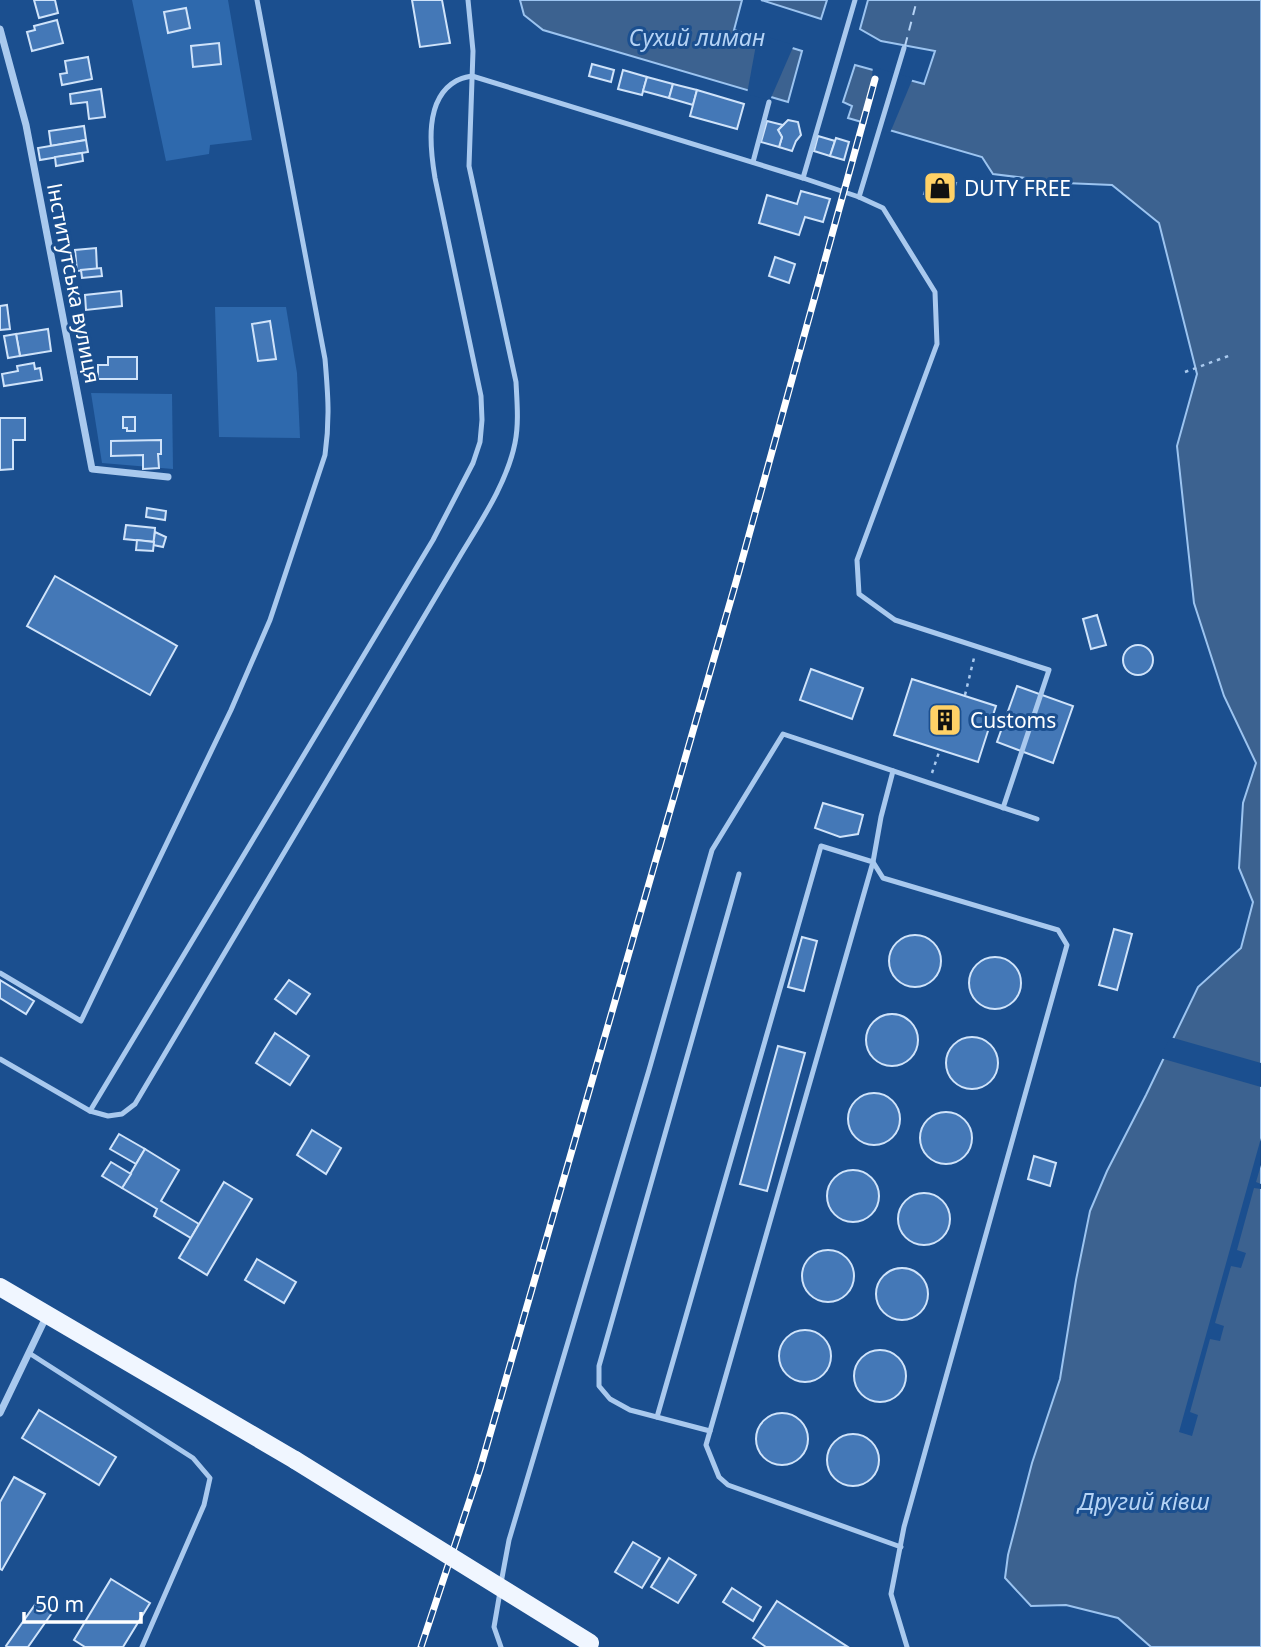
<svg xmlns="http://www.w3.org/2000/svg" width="1261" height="1647" font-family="'Noto Sans',sans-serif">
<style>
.green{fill:#2e69ad}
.water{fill:#3c6290;stroke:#9cc4f0;stroke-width:2}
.pier{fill:#1b4f8f}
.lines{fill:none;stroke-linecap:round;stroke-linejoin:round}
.ferry{stroke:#b5d3f5;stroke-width:2;stroke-dasharray:9 7;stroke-linecap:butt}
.building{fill:#4478b7;stroke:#cfe3fa;stroke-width:2}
.path{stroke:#a9c9ee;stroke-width:2.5;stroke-dasharray:3.5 5;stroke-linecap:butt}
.lane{stroke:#a9c9ee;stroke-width:5}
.street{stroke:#a9c9ee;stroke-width:7}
.primary{stroke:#f0f6ff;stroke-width:18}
.rail-casing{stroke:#fff;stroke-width:7}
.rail{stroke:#1b4f8f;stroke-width:4.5;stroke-dasharray:13;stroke-linecap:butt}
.primary-bridge{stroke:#f0f6ff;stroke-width:18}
.labels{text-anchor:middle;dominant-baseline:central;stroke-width:6;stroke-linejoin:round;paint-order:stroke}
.poi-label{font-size:21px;fill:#fff;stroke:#1b4f8f;text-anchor:start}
.street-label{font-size:21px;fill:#fff;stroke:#1b4f8f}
.water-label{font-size:23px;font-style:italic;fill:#b5d3f5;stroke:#1b4f8f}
</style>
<rect width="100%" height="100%" fill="#1b4f8f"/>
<g class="green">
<polygon points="132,0 228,0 252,140 210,145 209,154 166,161"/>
<polygon points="215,307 286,307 297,373 300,438 219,437"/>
<polygon points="91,393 172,394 173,469 102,463"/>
</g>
<g class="water">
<polygon points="520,0 742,0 734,30 802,51 788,102 543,30 524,15"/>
<polygon points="761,0 827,0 821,19"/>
<polygon points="868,0 1261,0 1261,1647 1151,1647 1118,1618 1066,1605 1031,1606 1005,1578 1008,1555 1032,1463 1060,1379 1076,1280 1090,1211 1107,1171 1146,1095 1198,987 1241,948 1253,902 1239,868 1243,803 1256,763 1224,696 1194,603 1177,446 1197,374 1159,223 1112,185 1065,183 993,174 982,157 848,118 852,106 843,102 855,65 924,84 935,51 881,41 860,29"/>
</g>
<g class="pier">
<polygon points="758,34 794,45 770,100 747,94"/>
<polygon points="873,67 913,78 890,133 866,126"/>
<polygon points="1170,1037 1261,1063 1261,1087 1160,1058"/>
<polygon points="1261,1138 1261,1165 1256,1182 1261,1184 1261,1189 1254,1188 1237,1250 1246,1253 1241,1268 1231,1266 1215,1323 1224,1326 1220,1341 1210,1339 1190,1412 1198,1415 1192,1436 1179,1432"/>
</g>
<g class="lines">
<polyline class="ferry" points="905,46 917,0"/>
</g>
<g class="building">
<polygon points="34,0 55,0 58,13 39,18"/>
<polygon points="412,0 442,0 450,43 420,47"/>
<polygon points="186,8 190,28 168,33 164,12"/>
<polygon points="57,20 63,43 32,51 27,32 35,30 34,26"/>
<polygon points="219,43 221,64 193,67 191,46"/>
<polygon points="88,57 92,79 62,85 60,74 67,73 65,61"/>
<polygon points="592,64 614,70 611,82 589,76"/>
<polygon points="623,70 647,77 642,95 618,89"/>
<polygon points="647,77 673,84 669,98 643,91"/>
<polygon points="673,84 697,90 693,105 669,98"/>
<polygon points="101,89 105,117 89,119 87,102 71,104 70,94"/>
<polygon points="697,90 744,104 737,129 690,116"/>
<polygon points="788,120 798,122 801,135 796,141 792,151 779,147 782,137 778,130"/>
<polygon points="767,121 783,125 778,130 782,137 779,147 761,142"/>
<polygon points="84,126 86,140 51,146 49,131"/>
<polygon points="818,136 835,141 830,156 814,151"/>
<polygon points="836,138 849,142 844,160 830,156"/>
<polygon points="86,140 88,152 40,160 38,148"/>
<polygon points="82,153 83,161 56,166 55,157"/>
<polygon points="930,174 956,183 950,202 924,194"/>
<polygon points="801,191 830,199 823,222 805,217 799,235 759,223 767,195 797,204"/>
<polygon points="96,248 97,269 77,271 75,250"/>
<polygon points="775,257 795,264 789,283 769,276"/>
<polygon points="101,268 102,276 82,278 81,270"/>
<polygon points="121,291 122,306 86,310 85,295"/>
<polygon points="7,305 10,329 0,330 0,306"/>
<polygon points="270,321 276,359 258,361 252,324"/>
<polygon points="48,329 51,351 20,356 16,334"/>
<polygon points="16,334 20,356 8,358 4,336"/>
<polygon points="108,357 137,357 137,379 98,379 98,365 108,365"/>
<polygon points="34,363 35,369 40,368 42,380 4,386 2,374 18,371 17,366"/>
<polygon points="123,417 135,417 135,431 127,431 127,428 123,428"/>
<polygon points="0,418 25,418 25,440 13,440 13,469 0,470"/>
<polygon points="161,440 161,454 158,454 159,468 143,469 143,455 111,456 111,441"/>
<polygon points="147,508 166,511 165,520 146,517"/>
<polygon points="126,525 155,528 154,542 124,539"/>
<polygon points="155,532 166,537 163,547 153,545"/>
<polygon points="137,540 154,542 153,551 136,550"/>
<polygon points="55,576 177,646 150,695 27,626"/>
<polygon points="1097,615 1106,645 1091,649 1083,619"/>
<circle cx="1138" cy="660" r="15"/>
<polygon points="811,669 863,688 852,719 800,700"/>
<polygon points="912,679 996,706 978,762 894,735"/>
<polygon points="1017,686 1073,706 1053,763 997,742"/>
<polygon points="823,803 863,815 858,834 840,837 815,828"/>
<polygon points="1114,929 1132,934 1117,990 1099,985"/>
<circle cx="915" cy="961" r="26"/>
<polygon points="802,937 817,941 804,991 788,987"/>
<circle cx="995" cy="983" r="26"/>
<polygon points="0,980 34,1001 26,1014 0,998"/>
<polygon points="289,980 310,994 296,1014 275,999"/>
<circle cx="892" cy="1040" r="26"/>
<polygon points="275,1033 309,1056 290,1085 256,1063"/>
<circle cx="972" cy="1063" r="26"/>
<polygon points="778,1046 805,1053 767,1191 740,1184"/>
<circle cx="874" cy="1119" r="26"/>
<circle cx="946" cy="1138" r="26"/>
<polygon points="312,1130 341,1148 326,1174 297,1155"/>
<polygon points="119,1134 145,1149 136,1164 110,1149"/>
<polygon points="145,1149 179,1170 161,1201 199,1224 191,1238 154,1216 157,1209 122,1188"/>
<polygon points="1034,1156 1056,1163 1050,1186 1028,1179"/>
<polygon points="111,1162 131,1174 122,1188 102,1176"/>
<circle cx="853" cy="1196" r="26"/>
<polygon points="224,1182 252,1199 207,1275 179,1258"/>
<circle cx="924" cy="1219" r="26"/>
<circle cx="828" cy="1276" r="26"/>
<polygon points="257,1259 296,1282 284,1303 245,1280"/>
<circle cx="902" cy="1294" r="26"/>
<circle cx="805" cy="1356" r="26"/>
<circle cx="880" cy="1376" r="26"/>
<polygon points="39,1410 116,1457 99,1485 22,1438"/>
<circle cx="782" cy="1439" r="26"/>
<circle cx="853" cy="1460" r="26"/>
<polygon points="14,1477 45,1494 2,1570 0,1569 0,1502"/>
<polygon points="633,1542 660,1558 642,1588 615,1572"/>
<polygon points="669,1558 696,1575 678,1603 651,1587"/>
<polygon points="111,1579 150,1603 123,1647 85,1647 74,1640"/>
<polygon points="732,1588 761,1607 753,1621 723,1602"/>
<polygon points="39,1599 54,1610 28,1647 7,1647 6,1646"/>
<polygon points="777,1601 848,1647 766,1647 753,1638"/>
</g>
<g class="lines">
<g class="path">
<polyline points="1185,372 1231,355"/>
<polyline points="965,695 974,658"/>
<polyline points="932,773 940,749"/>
</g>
<g class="lane">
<polyline points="753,162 769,102"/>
<polyline points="803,178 855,0"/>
<polyline points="859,197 904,48"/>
<polyline points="893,771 881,817 873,862 883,878 1058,930 1067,945 904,1527 891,1594 907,1647"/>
<path d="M 0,973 L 81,1021 L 231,710 L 270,620 L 325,455 C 330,420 328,394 325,359 L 257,0"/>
<path d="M 0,1059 L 90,1111 L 108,1116 L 122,1114 L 135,1104 L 460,556 C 481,521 507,483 515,443 C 519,423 517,402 516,382 L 469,166 L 473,51 L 468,0"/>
<path d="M 90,1111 L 433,540 L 473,463 L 480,442 L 482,420 L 481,396 L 435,178 C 430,148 424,99 456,81 C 461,78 467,77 472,76 L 803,178 L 859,197 L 883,208 L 935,292 L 937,344 L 857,560 L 859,594 L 895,620 L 1049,670 L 1003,808"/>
<polyline points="29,1353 193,1458 210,1478 204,1505 142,1647"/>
<polyline points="657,1417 821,846 873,862 706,1445 719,1477 728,1485 901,1547"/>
<polyline points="710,1431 630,1410 610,1399 599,1386 599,1366 739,874"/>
<polyline points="501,1583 509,1540 649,1070 712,850 783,734 1037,819"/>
<polyline points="500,1592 494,1627 501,1647"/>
</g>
<g class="street">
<polyline points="0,29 26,125 92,469 168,477"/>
<polyline points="0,1413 47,1315"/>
</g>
<polyline class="primary" points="0,1287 295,1460"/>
<defs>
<polyline id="rail" points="421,1647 480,1469 736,582 875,79"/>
</defs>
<use href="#rail" class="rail-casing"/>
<use href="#rail" class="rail"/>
<polyline class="primary-bridge" points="295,1460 590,1643"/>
</g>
<defs>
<symbol id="shop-square" viewBox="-11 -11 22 22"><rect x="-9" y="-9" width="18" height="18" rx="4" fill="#ffd166" stroke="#1b4f8f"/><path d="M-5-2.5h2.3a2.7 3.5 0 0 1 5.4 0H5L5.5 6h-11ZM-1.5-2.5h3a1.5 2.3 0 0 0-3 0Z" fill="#111"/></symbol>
<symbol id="building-square" viewBox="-11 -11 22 22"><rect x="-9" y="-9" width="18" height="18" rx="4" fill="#ffd166" stroke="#1b4f8f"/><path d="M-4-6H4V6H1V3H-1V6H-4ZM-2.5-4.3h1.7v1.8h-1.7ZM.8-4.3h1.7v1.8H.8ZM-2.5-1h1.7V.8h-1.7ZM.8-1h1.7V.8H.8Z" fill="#111"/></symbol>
</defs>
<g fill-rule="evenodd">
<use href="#shop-square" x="921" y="169" width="38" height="38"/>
<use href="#building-square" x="926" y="701" width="38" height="38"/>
</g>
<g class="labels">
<g class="poi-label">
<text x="964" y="188">DUTY FREE</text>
<text x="970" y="720">Customs</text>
</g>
<g class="street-label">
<text transform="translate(74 283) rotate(79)">Інститутська вулиця</text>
</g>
<g class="water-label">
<text x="697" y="37">Сухий лиман</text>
<text x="1144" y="1501">Другий ківш</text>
</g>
</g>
<path d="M24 1612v10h117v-10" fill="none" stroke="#ffffff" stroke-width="3.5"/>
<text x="35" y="1612" font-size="21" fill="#ffffff" stroke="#1b4f8f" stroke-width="5" paint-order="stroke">50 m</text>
</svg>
